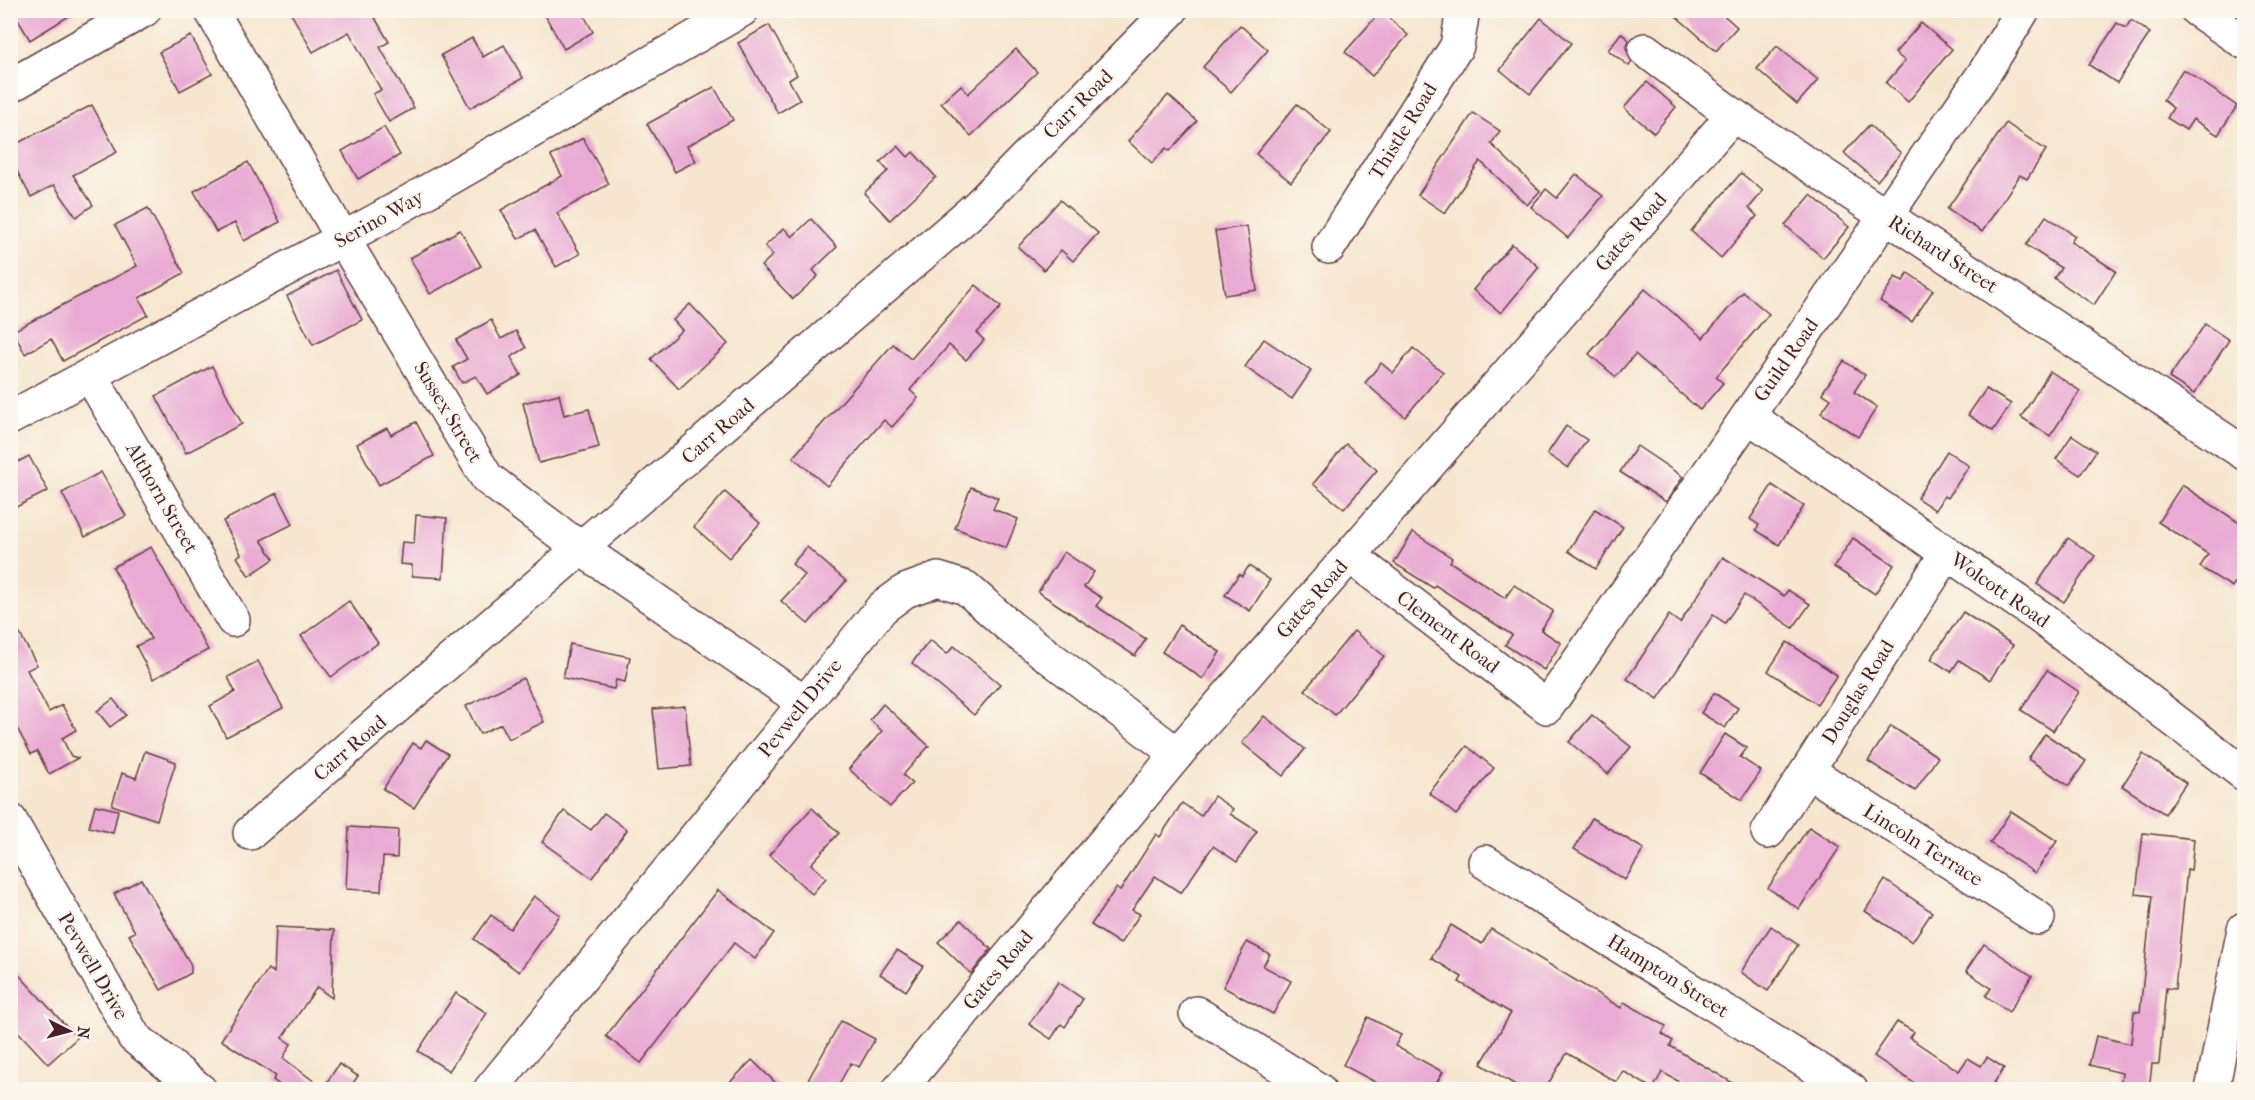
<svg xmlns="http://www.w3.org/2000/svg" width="2255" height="1100" font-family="'IM FELL French Canon',serif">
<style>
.building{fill:#e9aad3}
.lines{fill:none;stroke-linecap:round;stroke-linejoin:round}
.minor-casing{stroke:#643d44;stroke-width:36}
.major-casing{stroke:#643d44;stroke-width:36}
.minor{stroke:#fff;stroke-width:33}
.major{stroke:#fff;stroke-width:33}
.labels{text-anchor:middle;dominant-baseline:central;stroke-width:4.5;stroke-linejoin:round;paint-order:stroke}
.street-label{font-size:20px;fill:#4a1f2b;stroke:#fbf7ec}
</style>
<rect width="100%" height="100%" fill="#fbf7ec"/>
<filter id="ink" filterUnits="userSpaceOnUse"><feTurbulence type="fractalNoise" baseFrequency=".0167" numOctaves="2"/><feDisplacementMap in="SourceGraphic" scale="12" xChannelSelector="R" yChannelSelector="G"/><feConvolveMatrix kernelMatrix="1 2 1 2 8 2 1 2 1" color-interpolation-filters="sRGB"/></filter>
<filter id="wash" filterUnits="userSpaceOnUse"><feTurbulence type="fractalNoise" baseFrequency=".008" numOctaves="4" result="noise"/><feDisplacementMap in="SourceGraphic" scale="24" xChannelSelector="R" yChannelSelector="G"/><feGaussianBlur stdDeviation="1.35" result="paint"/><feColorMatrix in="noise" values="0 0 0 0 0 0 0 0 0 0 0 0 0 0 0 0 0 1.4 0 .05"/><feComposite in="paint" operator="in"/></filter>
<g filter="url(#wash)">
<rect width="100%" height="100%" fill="#f6e6cf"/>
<g id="blocks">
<g class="building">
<polygon points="12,10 79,10 30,40"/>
<polygon points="289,10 388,10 375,18 389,42 380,47 414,108 389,122 373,94 381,90 349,32 313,52"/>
<polygon points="542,10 581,10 593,32 564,49"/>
<polygon points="1669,10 1718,10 1737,27 1716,51"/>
<polygon points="1381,11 1408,35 1372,76 1345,52"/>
<polygon points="1541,18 1571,43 1530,94 1500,70"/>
<polygon points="2131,20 2150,33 2117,83 2089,65 2117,23 2126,28"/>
<polygon points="1921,23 1952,49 1908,102 1886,83 1905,61 1895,53"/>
<polygon points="769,25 797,75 789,80 800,100 778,113 738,43"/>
<polygon points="1240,25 1268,50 1231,92 1203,67"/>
<polygon points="1621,33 1629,40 1626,48 1632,62 1629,66 1608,50"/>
<polygon points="191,36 212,74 180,91 159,52"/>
<polygon points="472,38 483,57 504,45 523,78 470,108 441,55"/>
<polygon points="1777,46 1818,80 1797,104 1757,69"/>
<polygon points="1016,49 1037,72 971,136 941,103 961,85 968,94"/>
<polygon points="2183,69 2237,106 2218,135 2193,119 2186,130 2167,118 2173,108 2163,100"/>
<polygon points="1647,82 1676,107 1654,133 1624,108"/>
<polygon points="714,87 733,120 687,146 696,161 675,172 647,124"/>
<polygon points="1168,95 1197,121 1170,151 1166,148 1152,163 1128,141"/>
<polygon points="1297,104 1331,132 1291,182 1256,154"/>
<polygon points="92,105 117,152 73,175 93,205 76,217 54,185 31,197 10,158 10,147"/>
<polygon points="1473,113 1500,131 1491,144 1540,191 1527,205 1480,161 1445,213 1418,195"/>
<polygon points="2006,123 2046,150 2027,179 2020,175 1982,232 1947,209"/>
<polygon points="1869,125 1901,153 1877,181 1844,153"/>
<polygon points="384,127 400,155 358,179 342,151"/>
<polygon points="583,138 609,184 557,213 580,254 556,267 535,230 518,239 501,210 562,176 551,156"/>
<polygon points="898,146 908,157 913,152 936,177 890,220 864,193 888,171 880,162"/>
<polygon points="248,162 280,222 244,241 235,223 216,232 194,191"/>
<polygon points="1741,173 1763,191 1749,208 1757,216 1721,258 1691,231"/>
<polygon points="1576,174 1603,196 1568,238 1531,207 1546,189 1557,198"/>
<polygon points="1811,195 1849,227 1823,258 1785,225"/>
<polygon points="1060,200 1098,233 1073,261 1061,250 1044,270 1018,247"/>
<polygon points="148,208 184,273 139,298 148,315 63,361 51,339 25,354 13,331 137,266 115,225"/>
<polygon points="2046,216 2075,236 2071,242 2116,271 2094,305 2054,278 2061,268 2026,245"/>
<polygon points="811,219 837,247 813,270 818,276 793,299 761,266 773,255 765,246 784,228 792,237"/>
<polygon points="1247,226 1257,290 1225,295 1215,231"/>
<polygon points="460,230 481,266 430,294 410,258"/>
<polygon points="1512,244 1539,267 1501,313 1473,290"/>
<polygon points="336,270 362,320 313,345 287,296"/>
<polygon points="1908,273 1933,290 1912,322 1880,301 1895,277 1903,281"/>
<polygon points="976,285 1001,307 977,333 984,340 966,360 949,345 910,390 918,398 892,427 884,420 827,486 793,457 893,344 911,359"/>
<polygon points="1645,289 1703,338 1743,292 1769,314 1716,377 1723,383 1700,410 1635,354 1616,377 1589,354"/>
<polygon points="690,304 728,344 679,389 651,359 682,330 673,320"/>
<polygon points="491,320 501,339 516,331 526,348 511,357 521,375 487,394 476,376 462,383 453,367 467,359 456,340"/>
<polygon points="2205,324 2229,340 2194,394 2169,378"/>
<polygon points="1264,339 1311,371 1292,399 1245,367"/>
<polygon points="1413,348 1443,372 1405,417 1365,383 1381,363 1393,373"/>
<polygon points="1844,361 1865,375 1854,392 1877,407 1858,437 1821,413 1831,399 1822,393"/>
<polygon points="212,366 242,424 186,453 156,396"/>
<polygon points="2050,371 2080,391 2050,436 2021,417"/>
<polygon points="1986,389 2011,404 1993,431 1968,415"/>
<polygon points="559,394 564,415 589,409 599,447 539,463 523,403"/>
<polygon points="416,422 434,456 379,485 357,444 387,428 391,435"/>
<polygon points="1566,426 1587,440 1568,468 1547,454"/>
<polygon points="2072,435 2096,451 2080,475 2056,459"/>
<polygon points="1346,444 1377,470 1344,509 1313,484"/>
<polygon points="1637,446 1683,477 1666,502 1620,472"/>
<polygon points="1947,451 1969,466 1948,498 1944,496 1935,510 1917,498"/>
<polygon points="29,456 48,491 10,510 10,466"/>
<polygon points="101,472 126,516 85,537 62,493"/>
<polygon points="1772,485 1804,506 1779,545 1756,530 1759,525 1750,519"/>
<polygon points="2182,485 2244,526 2244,568 2232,587 2200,567 2208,554 2158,522"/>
<polygon points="971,487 998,498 993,509 1018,519 1006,548 955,528"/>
<polygon points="725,492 760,523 729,558 694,527"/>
<polygon points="277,493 293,524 261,540 274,559 249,576 237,557 241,554 223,521"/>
<polygon points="1595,509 1623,527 1596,569 1568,551"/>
<polygon points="416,515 447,518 443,578 412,576 412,565 400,564 402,542 414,543"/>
<polygon points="1413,532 1452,558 1450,562 1505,598 1514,585 1553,611 1541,630 1561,643 1544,670 1505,645 1512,635 1435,585 1433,588 1394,563"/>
<polygon points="1853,538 1894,565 1875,594 1834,567"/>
<polygon points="2068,538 2095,556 2064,602 2037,584"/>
<polygon points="151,547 208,650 153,679 136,646 151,639 113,567"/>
<polygon points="807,547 846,581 808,624 781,601 805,575 792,564"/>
<polygon points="1064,552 1094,572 1084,587 1102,598 1096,606 1146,639 1135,656 1038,592"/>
<polygon points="1723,557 1784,596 1788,590 1810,604 1793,628 1744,595 1725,623 1713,615 1658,699 1627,679 1669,615 1680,623"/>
<polygon points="1249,566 1270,580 1250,611 1225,595 1239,574 1242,576"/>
<polygon points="349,601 378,643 331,677 301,636"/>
<polygon points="1963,612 2013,645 1990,680 1959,660 1951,672 1931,659"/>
<polygon points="10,616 37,665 27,670 49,712 62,705 76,730 62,738 71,756 78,758 49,774 37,751 31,754 10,715"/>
<polygon points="1179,625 1220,652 1203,679 1162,652"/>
<polygon points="1354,631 1384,656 1335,715 1305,690"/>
<polygon points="930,640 947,654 954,646 1000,684 974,715 912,663"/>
<polygon points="1787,642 1837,675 1817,704 1768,671"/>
<polygon points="570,644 630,657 625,682 616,680 614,689 563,678"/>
<polygon points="258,661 283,708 226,737 210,706 235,692 228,677"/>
<polygon points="2047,670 2079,692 2053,731 2021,710"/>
<polygon points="523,678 544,722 509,739 501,724 480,734 466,706"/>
<polygon points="1714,693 1738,708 1725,728 1701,713"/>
<polygon points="113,699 126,715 110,727 97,711"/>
<polygon points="883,704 929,746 903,775 912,783 890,807 849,769 882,731 870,720"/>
<polygon points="685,706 691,766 659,769 653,709"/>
<polygon points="1592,715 1631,747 1608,774 1569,742"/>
<polygon points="1264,716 1305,749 1283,776 1242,743"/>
<polygon points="1891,726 1938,757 1915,791 1868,761"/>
<polygon points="1725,734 1747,748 1740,757 1761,771 1742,800 1700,773"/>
<polygon points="2045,734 2086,761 2069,786 2028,759"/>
<polygon points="426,740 448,754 414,808 383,789 413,743 421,748"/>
<polygon points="1467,746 1494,768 1456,815 1429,793"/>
<polygon points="145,751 176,762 157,820 112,805 122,773 136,778"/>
<polygon points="2143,754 2186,783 2165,814 2122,786"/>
<polygon points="1214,796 1233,809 1230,814 1257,831 1237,862 1213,846 1181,893 1155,876 1132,910 1140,914 1120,944 1091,925 1116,888 1120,891 1156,834 1160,837 1182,803 1201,816"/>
<polygon points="95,805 118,810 113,833 89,827"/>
<polygon points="812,808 839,833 811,864 826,878 812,894 769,855"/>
<polygon points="564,811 591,830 604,813 627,830 592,878 542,842"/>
<polygon points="2011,811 2057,841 2035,873 1990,843"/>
<polygon points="1592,818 1644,849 1625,880 1574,849"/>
<polygon points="349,827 398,830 397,858 383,857 381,891 346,889"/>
<polygon points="1809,827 1840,847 1799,909 1768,888"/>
<polygon points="2143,833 2194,839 2191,871 2187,870 2175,989 2166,988 2159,1064 2152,1064 2149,1089 2120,1089 2122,1073 2089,1065 2096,1036 2131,1044 2134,1011 2140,1012 2152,896 2136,894"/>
<polygon points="141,879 191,965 191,973 161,990 129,935 135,932 114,894"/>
<polygon points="1885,880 1932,912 1912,942 1865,911"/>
<polygon points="718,890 774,933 755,959 734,943 641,1063 606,1036"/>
<polygon points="534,896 560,915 519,972 474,939 491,915 510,929"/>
<polygon points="961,920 991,949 971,974 938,942"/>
<polygon points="1451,925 1482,944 1491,929 1621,1008 1624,1002 1666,1026 1662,1034 1673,1041 1670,1046 1743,1089 1692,1089 1662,1072 1653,1089 1623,1071 1616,1082 1567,1053 1545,1089 1522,1089 1481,1064 1511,1013 1459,982 1462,977 1431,958"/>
<polygon points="1771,926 1798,945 1768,991 1741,972"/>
<polygon points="276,927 334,930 332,998 317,987 282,1038 291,1044 283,1058 323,1088 339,1064 358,1076 349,1089 285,1089 273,1080 276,1076 221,1040 268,969 274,973"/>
<polygon points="1247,942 1270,954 1263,966 1291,981 1273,1014 1223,987"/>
<polygon points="1984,944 2032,976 2009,1012 1986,996 1991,988 1966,971"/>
<polygon points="897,950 923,966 906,991 880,974"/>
<polygon points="10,965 77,1038 48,1064 10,1023"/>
<polygon points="1058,982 1083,999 1065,1027 1061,1024 1051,1039 1029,1024"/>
<polygon points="456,993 487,1013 449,1071 418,1051"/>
<polygon points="1368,1017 1401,1035 1395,1046 1443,1072 1433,1089 1388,1089 1343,1065"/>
<polygon points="841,1021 875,1039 859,1067 851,1063 836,1089 803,1089"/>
<polygon points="1897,1022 1914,1032 1910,1038 1959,1071 1968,1058 1981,1066 1987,1057 2004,1068 1990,1089 1923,1089 1874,1056"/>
<polygon points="752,1060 782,1089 723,1089"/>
</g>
</g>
</g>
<g filter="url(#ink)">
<use href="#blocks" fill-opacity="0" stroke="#643d44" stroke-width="1.5"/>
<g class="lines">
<defs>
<g id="minor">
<polyline points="211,10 343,239 487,478 581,549 805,703"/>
<polyline points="1645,50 1733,115 2244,453"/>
<polyline points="10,86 144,10"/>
<polyline points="1329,247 1457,46 1463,10"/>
<polyline points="90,375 233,620"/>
<polyline points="1748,416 2040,617 2244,774"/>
<polyline points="10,418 379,219 742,10"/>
<polyline points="1350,556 1547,707 1985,72 2023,10"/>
<polyline points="1808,771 2038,918"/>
<polyline points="10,820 134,1037 200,1090"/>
<polyline points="1768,832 1947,553"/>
<polyline points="250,833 978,206 1171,10"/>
<polyline points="1485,862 1851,1090"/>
<polyline points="1196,1013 1319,1090"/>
<polyline points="490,1090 882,608 905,591 938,579 966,588 1010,627 1177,754"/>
<polyline points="899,1090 1177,754 1733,115"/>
<polyline points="2212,1090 2244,929"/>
</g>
<polyline id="major" points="2197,10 2244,42"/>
</defs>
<use href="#minor" class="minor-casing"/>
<use href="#major" class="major-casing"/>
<use href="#minor" class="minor"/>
<use href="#major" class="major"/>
</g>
</g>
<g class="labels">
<g class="street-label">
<text transform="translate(1078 104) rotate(-45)">Carr Road</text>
<text transform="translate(1403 131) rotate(-58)">Thistle Road</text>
<text transform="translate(379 219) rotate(-29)">Serino Way</text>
<text transform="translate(1631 232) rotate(-49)">Gates Road</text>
<text transform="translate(1943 254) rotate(33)">Richard Street</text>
<text transform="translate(1786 360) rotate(-55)">Guild Road</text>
<text transform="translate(448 412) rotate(59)">Sussex Street</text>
<text transform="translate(718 431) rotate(-41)">Carr Road</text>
<text transform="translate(162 498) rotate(60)">Althorn Street</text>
<text transform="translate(2000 590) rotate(35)">Wolcott Road</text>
<text transform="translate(1312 599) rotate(-49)">Gates Road</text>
<text transform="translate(1448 632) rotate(37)">Clement Road</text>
<text transform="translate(1858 692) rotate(-58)">Douglas Road</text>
<text transform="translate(800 708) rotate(-51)">Pevwell Drive</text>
<text transform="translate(350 748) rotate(-41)">Carr Road</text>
<text transform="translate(1923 845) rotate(32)">Lincoln Terrace</text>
<text transform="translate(93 966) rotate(60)">Pevwell Drive</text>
<text transform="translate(998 970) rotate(-50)">Gates Road</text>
<text transform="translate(1668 976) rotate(32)">Hampton Street</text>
</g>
</g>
<rect width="2255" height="1100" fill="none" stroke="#fbf7ec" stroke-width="36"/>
<g transform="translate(69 1031) rotate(96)" stroke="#fbf7ec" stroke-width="4.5" paint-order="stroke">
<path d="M0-4.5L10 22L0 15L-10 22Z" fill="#4a1f2b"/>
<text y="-9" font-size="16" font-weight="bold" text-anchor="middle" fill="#4a1f2b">N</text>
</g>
</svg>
